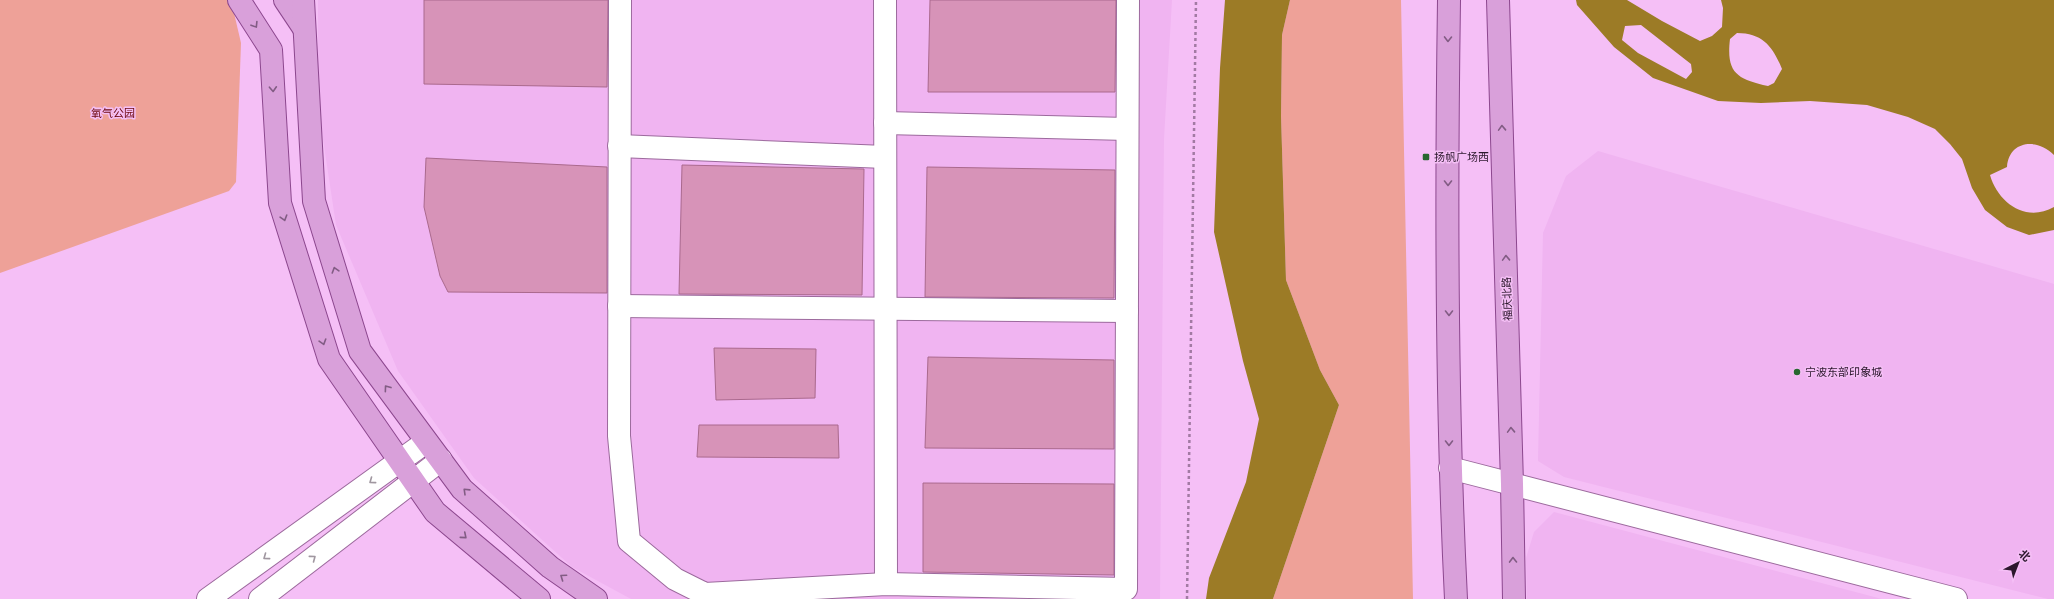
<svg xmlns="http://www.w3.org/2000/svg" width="2054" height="599" font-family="'Archivo Narrow','Noto Sans SC',sans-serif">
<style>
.built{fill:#f0b4f1}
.green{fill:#eea198}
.water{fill:#9c7b26;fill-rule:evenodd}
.building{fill:#d793b8;stroke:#aa698d}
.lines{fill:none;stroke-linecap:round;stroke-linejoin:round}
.minor-casing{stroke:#9c6a9d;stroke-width:24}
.major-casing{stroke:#8c478e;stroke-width:24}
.path{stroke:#a27aa3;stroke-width:2.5;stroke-dasharray:3 3;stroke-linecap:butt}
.minor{stroke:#fff;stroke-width:22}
.major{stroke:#d9a0da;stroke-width:22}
.oneway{stroke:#825c84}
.oneway2{stroke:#a097a0}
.poi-dot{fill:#286730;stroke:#f5bff6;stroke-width:1.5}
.labels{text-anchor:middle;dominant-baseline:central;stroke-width:3;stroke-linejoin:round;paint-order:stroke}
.park-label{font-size:11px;fill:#6c070d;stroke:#f5bff6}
.poi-label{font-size:11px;fill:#2c182d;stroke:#f5bff6;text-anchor:start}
.street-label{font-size:11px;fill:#2c182d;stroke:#f5bff6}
</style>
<rect width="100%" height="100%" fill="#f5bff6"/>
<g class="built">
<polygon points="318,0 1172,0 1164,139 1160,599 631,599 572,567 474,478 398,371 336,225 318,106"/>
<polygon points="1598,151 2054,284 2054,599 2048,599 1564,477 1538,461 1543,233 1566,176"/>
<polygon points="1554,512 1882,599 1527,599 1526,558 1534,532"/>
</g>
<g class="green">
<polygon points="0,0 231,0 241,43 236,182 229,191 0,273"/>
<polygon points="1290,0 1401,0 1413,599 1273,599 1339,405 1320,370 1286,280 1281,116 1282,35"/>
</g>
<g class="water">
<polygon points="1225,0 1290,0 1282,35 1281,116 1286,280 1320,370 1339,405 1273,599 1206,599 1209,578 1246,482 1259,419 1243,361 1214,232 1220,68"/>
<path d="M 1576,0 L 1627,0 L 1662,21 L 1700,41 L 1712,36 L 1722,27 L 1723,8 L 1721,0 L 2054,0 L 2054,155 C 2038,138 2009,140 2007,167 L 1990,175 C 1998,203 2026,223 2054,207 L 2054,230 L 2029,235 L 2007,227 L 1985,210 L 1972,188 L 1962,159 L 1950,144 L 1935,129 L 1908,117 L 1867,105 L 1810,101 L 1761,103 L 1718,101 L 1653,78 L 1614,47 L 1577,5 ZM 1641,25 L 1691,64 L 1692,72 L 1686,79 L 1638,53 L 1622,40 L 1625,26 ZM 1737,33 C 1763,33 1773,47 1782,69 L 1774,83 L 1768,86 C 1737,79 1726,73 1730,39 Z"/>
</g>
<g class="building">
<polygon points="424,0 608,0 607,87 424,84"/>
<polygon points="930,0 1116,0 1115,92 928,92"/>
<polygon points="426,158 607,167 607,293 448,292 440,276 424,207"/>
<polygon points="682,165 864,169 862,295 679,294"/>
<polygon points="927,167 1115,170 1114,298 925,297"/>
<polygon points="714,348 816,349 815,398 716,400"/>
<polygon points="928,357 1114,360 1114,449 925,448"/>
<polygon points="699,425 838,425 839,458 697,457"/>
<polygon points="923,483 1114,484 1114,575 923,572"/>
</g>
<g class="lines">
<defs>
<g id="minor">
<polyline points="620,0 619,436 629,541 675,579 705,594 886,584 1126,589 1128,0"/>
<polyline points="885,0 886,584"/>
<polyline points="885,123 1127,129"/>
<polyline points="619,146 885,157"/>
<polyline points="619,306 1127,311"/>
<polyline points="1450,468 1956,599"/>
<polyline points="208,599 426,442"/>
<polyline points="260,599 441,460"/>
</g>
<g id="major">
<polyline points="239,0 271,50 280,203 329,359 435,512 539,599"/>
<polyline points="285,0 303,27"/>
<polyline points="303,0 314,201 360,351 462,489 550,567 596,599"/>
<path d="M 1449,0 C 1446,200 1446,400 1456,599"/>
<polyline points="1498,0 1512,484 1514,599"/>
</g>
</defs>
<use href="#minor" class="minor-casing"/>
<use href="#major" class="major-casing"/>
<polyline class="path" points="1187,599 1196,0"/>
<use href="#minor" class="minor"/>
<use href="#major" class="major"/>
</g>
<defs><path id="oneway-chevron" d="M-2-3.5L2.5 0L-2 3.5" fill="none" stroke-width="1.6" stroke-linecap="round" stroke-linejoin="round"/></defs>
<g class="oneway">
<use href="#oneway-chevron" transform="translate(255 25) rotate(58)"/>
<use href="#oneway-chevron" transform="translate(1448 39) rotate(91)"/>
<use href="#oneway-chevron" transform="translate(273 89) rotate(87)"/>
<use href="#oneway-chevron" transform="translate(1502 128) rotate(-92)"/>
<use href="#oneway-chevron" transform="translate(1448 183) rotate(90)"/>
<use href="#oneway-chevron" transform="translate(284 218) rotate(73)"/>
<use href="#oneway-chevron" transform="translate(1506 258) rotate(-92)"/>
<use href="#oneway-chevron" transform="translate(335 270) rotate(-107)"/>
<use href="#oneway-chevron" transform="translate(1449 313) rotate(90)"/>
<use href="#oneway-chevron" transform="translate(323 342) rotate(73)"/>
<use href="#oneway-chevron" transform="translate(387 388) rotate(-126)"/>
<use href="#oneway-chevron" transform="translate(1511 430) rotate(-92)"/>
<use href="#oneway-chevron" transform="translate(1449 443) rotate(90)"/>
<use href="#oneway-chevron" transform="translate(466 491) rotate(-136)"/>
<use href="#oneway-chevron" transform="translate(464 536) rotate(40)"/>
<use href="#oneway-chevron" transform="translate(1513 560) rotate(-91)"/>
<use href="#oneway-chevron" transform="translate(563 577) rotate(-145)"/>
</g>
<g class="oneway2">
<use href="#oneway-chevron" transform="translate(372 481) rotate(144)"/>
<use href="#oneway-chevron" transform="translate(266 557) rotate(144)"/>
<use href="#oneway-chevron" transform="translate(313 558) rotate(-37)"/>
</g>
<g class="poi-dot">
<rect x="1422" y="153" width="8" height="8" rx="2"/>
<circle cx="1797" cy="372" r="4"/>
</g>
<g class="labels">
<g class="park-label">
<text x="113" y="113">氧气公园</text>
</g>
<g class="poi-label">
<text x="1434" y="157">扬帆广场西</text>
<text x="1805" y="372">宁波东部印象城</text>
</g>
<g class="street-label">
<text transform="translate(1507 299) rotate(-92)">福庆北路</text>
</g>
</g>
<g transform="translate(2018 563) rotate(42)" stroke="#f5bff6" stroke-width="3" paint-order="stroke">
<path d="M0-3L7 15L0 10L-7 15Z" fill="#2c182d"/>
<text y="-6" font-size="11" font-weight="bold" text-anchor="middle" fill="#2c182d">北</text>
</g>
</svg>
